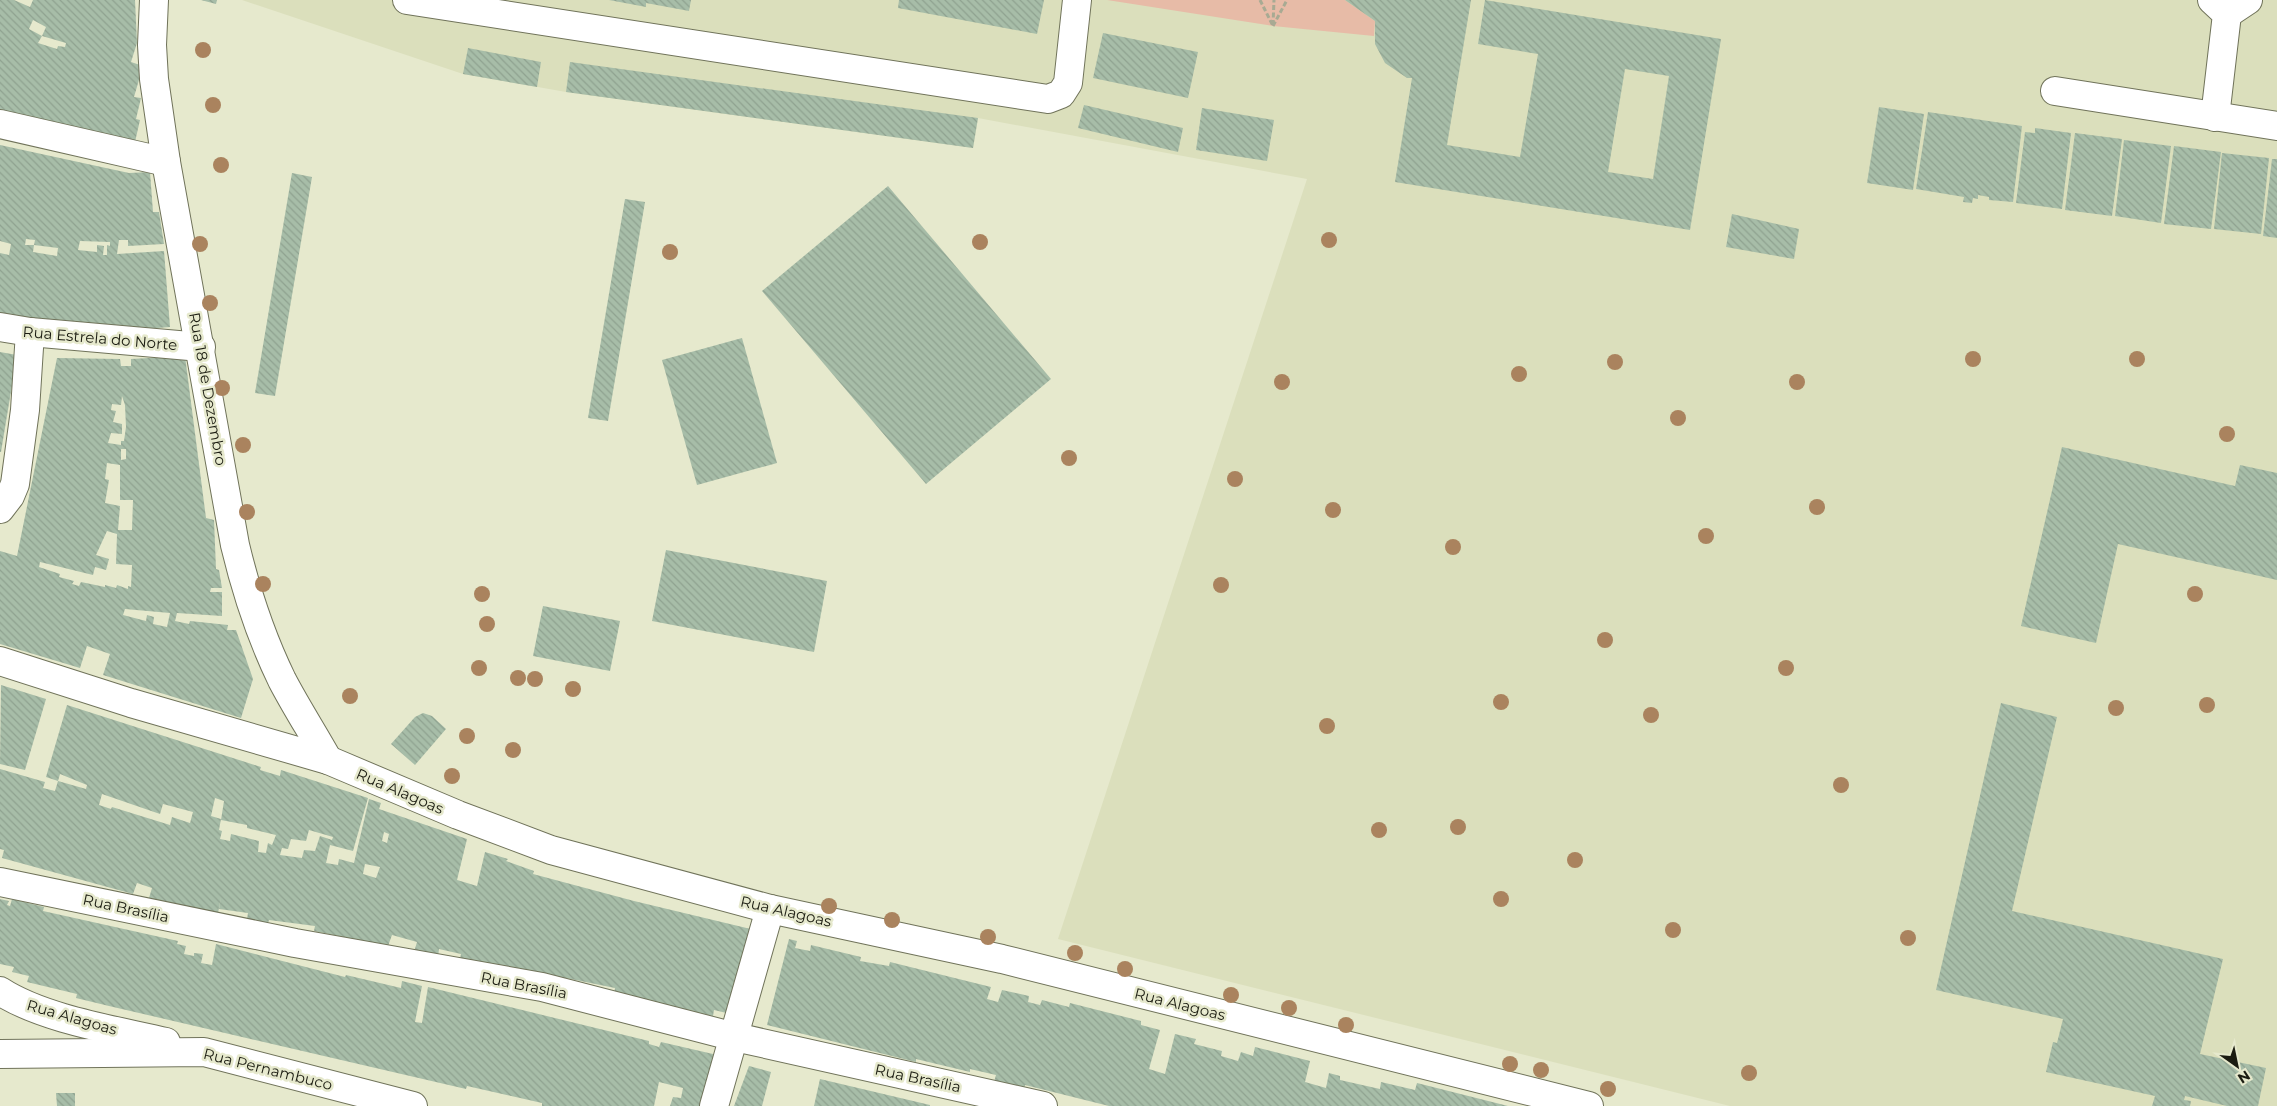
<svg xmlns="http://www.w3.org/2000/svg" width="2277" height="1106" font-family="Montserrat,sans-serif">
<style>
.built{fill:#dbdfbc}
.park{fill:#e7bba7}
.building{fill:url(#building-back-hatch);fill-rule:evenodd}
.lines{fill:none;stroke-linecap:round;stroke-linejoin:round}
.minor-casing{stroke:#70735a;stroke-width:30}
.path{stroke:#a8aa93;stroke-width:3;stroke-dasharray:5 2.5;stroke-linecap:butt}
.minor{stroke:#fff;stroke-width:28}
.tree{fill:#aa835e}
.labels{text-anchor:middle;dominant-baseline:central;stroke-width:5;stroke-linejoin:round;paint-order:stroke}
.street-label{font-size:15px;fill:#1b1c11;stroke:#e6e9cd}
</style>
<defs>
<pattern id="building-back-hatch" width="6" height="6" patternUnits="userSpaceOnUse" patternTransform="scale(1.25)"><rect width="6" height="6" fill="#a7bda8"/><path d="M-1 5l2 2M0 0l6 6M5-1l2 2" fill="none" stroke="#8fa290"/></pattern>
</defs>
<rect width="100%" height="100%" fill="#e6e9cd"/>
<polygon class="built" points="242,0 2277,0 2277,1106 1730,1106 1058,939 1307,179 978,118 973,148 566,92 463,74"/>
<polygon class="park" points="1107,0 1345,0 1375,21 1374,36 1273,26"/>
<g class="building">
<path d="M 0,0 L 14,0 L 30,7 L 33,0 L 135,0 L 137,43 L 131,62 L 143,66 L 134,97 L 141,98 L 136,119 L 140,120 L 135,142 L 0,111 ZM 33,20 L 46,27 L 42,36 L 29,29 ZM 42,36 L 66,43 L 65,47 L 58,46 L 57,49 L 38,43 Z"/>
<polygon points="201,0 217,0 216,4"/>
<polygon points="609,0 691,0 689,11 646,3 646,7"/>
<polygon points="899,0 1044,0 1037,34 898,8"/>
<path d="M 1345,0 L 1471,0 L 1447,145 L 1520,157 L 1538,54 L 1478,44 L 1485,0 L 1721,39 L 1690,230 L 1395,182 L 1412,78 L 1407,78 L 1385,63 L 1375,44 L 1375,21 ZM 1625,69 L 1669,76 L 1653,179 L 1608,172 Z"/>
<polygon points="1103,33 1198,52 1188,98 1093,78"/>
<polygon points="468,48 541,62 537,87 463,74"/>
<polygon points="570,62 978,118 973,148 566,92"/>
<polygon points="1084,105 1183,128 1178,152 1078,128"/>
<polygon points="1879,107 1924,114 1913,190 1867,183"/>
<polygon points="1202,108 1274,120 1267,161 1196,150"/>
<polygon points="1928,112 2022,126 2013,202 1989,200 1989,197 1978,195 1978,199 1973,198 1972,203 1963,202 1964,197 1916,189"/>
<polygon points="2035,128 2071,133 2062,209 2016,203 2025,132 2035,133"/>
<polygon points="2075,133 2122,139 2112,216 2065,210"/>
<polygon points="2124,140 2171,146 2161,223 2115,216"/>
<path d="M 0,145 L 129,173 L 150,172 L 153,212 L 159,212 L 164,244 L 128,246 L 128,240 L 119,240 L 117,254 L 164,251 L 170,327 L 145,329 L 0,316 L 0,253 L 9,255 L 11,244 L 0,241 ZM 26,239 L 35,240 L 34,245 L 58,248 L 57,256 L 33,252 L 34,245 L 25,245 ZM 80,241 L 110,242 L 110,246 L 107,245 L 107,255 L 103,255 L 104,246 L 97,245 L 97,252 L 78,250 Z"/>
<polygon points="2174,146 2221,152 2211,229 2164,224"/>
<polygon points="2222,153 2269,158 2261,234 2214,229"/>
<polygon points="2272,159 2277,159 2277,238 2263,236"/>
<polygon points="292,173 312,177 275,396 255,393"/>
<polygon points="888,186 1051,379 926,484 762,291"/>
<polygon points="625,199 645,202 608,421 588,418"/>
<polygon points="1732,214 1799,229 1794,259 1726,247"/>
<polygon points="742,338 777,463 697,485 662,360"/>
<polygon points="0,352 17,355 1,452 0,452"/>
<path d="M 185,356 L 206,518 L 214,520 L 216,569 L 219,570 L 222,588 L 211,588 L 210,592 L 222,592 L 222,616 L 177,613 L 175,621 L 189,624 L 190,621 L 228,625 L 227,630 L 236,630 L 253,679 L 241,718 L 103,675 L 110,654 L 87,646 L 80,668 L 0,644 L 0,551 L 17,556 L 57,358 L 120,359 L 121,366 L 131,366 L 131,359 ZM 122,396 L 125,405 L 126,427 L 124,441 L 121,441 L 121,445 L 108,443 L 111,433 L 122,434 L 122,424 L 113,422 L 116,411 L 111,410 L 112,404 L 121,405 ZM 121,449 L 126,449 L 126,459 L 121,460 ZM 107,463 L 120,465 L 120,500 L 133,500 L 132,530 L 118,530 L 120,506 L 105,503 L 109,480 L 105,479 ZM 107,531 L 117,534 L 116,564 L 132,565 L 131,587 L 128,586 L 128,589 L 117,585 L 116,588 L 105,585 L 105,587 L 81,582 L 79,586 L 72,584 L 74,581 L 59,577 L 60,574 L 39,567 L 40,562 L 93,575 L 95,567 L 106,570 L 109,559 L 96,555 ZM 125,609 L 170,613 L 167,627 L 153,624 L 154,617 L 147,615 L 146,621 L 123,615 Z"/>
<polygon points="2062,447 2235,486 2240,465 2277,473 2277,580 2118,544 2096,643 2021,626"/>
<polygon points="666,550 827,581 814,652 652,621"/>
<polygon points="543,606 620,621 610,671 533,656"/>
<polygon points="1,685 46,699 25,770 0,764"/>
<polygon points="2001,703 2057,717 2012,911 2223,959 2200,1054 2266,1068 2258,1106 2227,1106 2185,1096 2184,1100 2191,1101 2190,1106 2152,1106 2155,1096 2046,1072 2053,1042 2057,1043 2063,1019 1936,990"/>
<path d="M 67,705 L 261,767 L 260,770 L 280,776 L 281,770 L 368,798 L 353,851 L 330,845 L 326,863 L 338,865 L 339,859 L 354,863 L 369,799 L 381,803 L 379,809 L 467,839 L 457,880 L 477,886 L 485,852 L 508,859 L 506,861 L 534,871 L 533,874 L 634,901 L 759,931 L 739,1016 L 714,1010 L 713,1016 L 614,995 L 615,988 L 566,978 L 565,986 L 459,963 L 461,954 L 439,949 L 438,957 L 414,952 L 417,942 L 392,935 L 388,946 L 314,931 L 315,926 L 269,920 L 268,923 L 247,919 L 248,913 L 219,909 L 221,897 L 218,913 L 192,907 L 149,898 L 152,888 L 137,883 L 133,894 L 2,858 L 4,850 L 0,849 L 0,769 L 45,782 L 43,788 L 55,791 L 58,781 L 86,789 L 87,785 L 60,774 L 58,781 L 46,777 ZM 102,794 L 160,814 L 163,804 L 193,812 L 190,823 L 172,817 L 170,825 L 112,807 L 111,809 L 99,805 ZM 215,798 L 224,801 L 221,820 L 247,825 L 247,828 L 276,835 L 272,845 L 268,843 L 266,853 L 258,852 L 259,841 L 231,834 L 230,841 L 220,839 L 222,831 L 219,830 L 221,819 L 211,816 ZM 309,830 L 333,837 L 332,840 L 320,836 L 315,851 L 304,850 L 302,858 L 280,855 L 282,848 L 288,849 L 291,839 L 306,841 ZM 384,832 L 389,834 L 387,843 L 382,841 ZM 365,864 L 380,867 L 376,878 L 363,874 Z"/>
<polygon points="423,713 432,716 446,729 415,765 391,744 415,717"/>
<polygon points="0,899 9,901 7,905 10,906 12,899 44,907 43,911 178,941 177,944 186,946 184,954 194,956 194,953 203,954 201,963 212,965 216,944 345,977 346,975 401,988 402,981 422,986 415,1022 422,1023 428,987 649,1041 649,1044 659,1047 661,1042 726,1057 710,1106 670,1106 673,1097 681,1098 683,1088 659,1082 654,1106 542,1106 542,1103 467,1086 466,1089 109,1006 76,998 77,994 27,982 29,976 12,972 14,967 0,964"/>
<polygon points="789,939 797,941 795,948 810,951 811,945 861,957 860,961 889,966 890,962 991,987 987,999 998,1002 1002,990 1029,996 1028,1002 1040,1005 1042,1000 1069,1007 1070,1003 1141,1021 1141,1025 1160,1030 1149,1069 1165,1074 1175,1034 1196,1039 1194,1044 1222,1051 1221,1056 1238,1061 1241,1052 1253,1056 1255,1047 1310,1061 1305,1082 1326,1088 1329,1073 1340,1076 1340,1080 1380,1089 1381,1082 1415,1090 1417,1083 1508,1106 1109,1106 1025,1085 1024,1090 994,1082 996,1075 970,1069 970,1072 916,1059 916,1062 767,1025"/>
<polygon points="749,1066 771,1072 762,1106 734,1106"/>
<polygon points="820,1079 930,1105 930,1106 814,1106"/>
<polygon points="56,1093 75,1093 75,1106 57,1106"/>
</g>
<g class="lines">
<defs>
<g id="minor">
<path d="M 154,0 L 152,45 L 154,79 L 166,162 L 235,545 C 246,591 261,637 282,680 C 296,707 313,733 328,760"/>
<polyline points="407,0 1048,99 1061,94 1068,83 1077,0"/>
<polyline points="2212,0 2227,14 2215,117"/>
<polyline points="2227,14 2248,0"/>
<polyline points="2055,91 2277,126"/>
<polyline points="0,124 166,162"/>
<polyline points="0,327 30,332 201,347"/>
<polyline points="0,509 10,496 15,484 25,410 30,332"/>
<polyline points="0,661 131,703 328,760 458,815 551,850 770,909 1002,959 1589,1106"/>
<polyline points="0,882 295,943 542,987 735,1037 1043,1106"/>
<path d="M 0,991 C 43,1019 115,1030 166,1042"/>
<polyline points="0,1054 204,1052 413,1106"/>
<polyline points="714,1106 770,909"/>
</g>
</defs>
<use href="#minor" class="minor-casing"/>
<g class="path">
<polyline points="1260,0 1273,26"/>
<polyline points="1273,25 1274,0"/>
<polyline points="1273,26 1287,0"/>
</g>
<use href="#minor" class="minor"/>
</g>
<g class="tree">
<circle cx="203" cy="50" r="8"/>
<circle cx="213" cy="105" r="8"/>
<circle cx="221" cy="165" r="8"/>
<circle cx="1329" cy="240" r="8"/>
<circle cx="980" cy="242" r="8"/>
<circle cx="200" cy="244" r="8"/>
<circle cx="670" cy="252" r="8"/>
<circle cx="210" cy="303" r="8"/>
<circle cx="1973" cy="359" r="8"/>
<circle cx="2137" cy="359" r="8"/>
<circle cx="1615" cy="362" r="8"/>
<circle cx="1519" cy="374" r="8"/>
<circle cx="1282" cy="382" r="8"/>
<circle cx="1797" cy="382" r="8"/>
<circle cx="222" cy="388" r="8"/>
<circle cx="1678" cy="418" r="8"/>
<circle cx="2227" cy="434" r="8"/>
<circle cx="243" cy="445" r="8"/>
<circle cx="1069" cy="458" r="8"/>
<circle cx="1235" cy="479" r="8"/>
<circle cx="1817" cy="507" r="8"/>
<circle cx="1333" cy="510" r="8"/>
<circle cx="247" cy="512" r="8"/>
<circle cx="1706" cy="536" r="8"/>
<circle cx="1453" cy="547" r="8"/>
<circle cx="263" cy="584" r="8"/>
<circle cx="1221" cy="585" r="8"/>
<circle cx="482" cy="594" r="8"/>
<circle cx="2195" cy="594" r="8"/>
<circle cx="487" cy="624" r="8"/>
<circle cx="1605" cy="640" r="8"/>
<circle cx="479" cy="668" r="8"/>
<circle cx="1786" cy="668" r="8"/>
<circle cx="518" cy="678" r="8"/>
<circle cx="535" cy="679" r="8"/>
<circle cx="573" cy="689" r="8"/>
<circle cx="350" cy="696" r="8"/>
<circle cx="1501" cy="702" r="8"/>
<circle cx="2207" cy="705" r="8"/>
<circle cx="2116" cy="708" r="8"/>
<circle cx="1651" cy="715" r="8"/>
<circle cx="1327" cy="726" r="8"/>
<circle cx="467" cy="736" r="8"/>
<circle cx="513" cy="750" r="8"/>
<circle cx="452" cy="776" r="8"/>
<circle cx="1841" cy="785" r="8"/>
<circle cx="1458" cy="827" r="8"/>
<circle cx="1379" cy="830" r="8"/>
<circle cx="1575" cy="860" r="8"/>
<circle cx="1501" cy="899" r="8"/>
<circle cx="829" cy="906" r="8"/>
<circle cx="892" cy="920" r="8"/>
<circle cx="1673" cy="930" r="8"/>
<circle cx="988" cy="937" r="8"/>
<circle cx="1908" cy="938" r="8"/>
<circle cx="1075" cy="953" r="8"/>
<circle cx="1125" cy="969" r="8"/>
<circle cx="1231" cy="995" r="8"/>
<circle cx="1289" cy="1008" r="8"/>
<circle cx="1346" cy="1025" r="8"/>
<circle cx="1510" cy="1064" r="8"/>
<circle cx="1541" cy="1070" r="8"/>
<circle cx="1749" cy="1073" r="8"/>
<circle cx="1608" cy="1089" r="8"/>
</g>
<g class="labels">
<g class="street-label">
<text transform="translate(100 338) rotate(5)">Rua Estrela do Norte</text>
<text transform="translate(208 389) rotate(80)">Rua 18 de Dezembro</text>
<text transform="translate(400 791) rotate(23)">Rua Alagoas</text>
<text transform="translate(126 908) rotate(12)">Rua Brasília</text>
<text transform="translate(786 911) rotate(13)">Rua Alagoas</text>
<text transform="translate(524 985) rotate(11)">Rua Brasília</text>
<text transform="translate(1180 1004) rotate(14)">Rua Alagoas</text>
<text transform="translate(72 1017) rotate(16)">Rua Alagoas</text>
<text transform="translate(268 1069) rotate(14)">Rua Pernambuco</text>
<text transform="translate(918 1078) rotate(12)">Rua Brasília</text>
</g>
</g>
<g transform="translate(2237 1066) rotate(147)" stroke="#e6e9cd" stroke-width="4" paint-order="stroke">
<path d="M0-4L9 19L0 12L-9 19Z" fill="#1b1c11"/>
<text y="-8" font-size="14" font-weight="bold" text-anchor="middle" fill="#1b1c11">N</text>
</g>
</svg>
